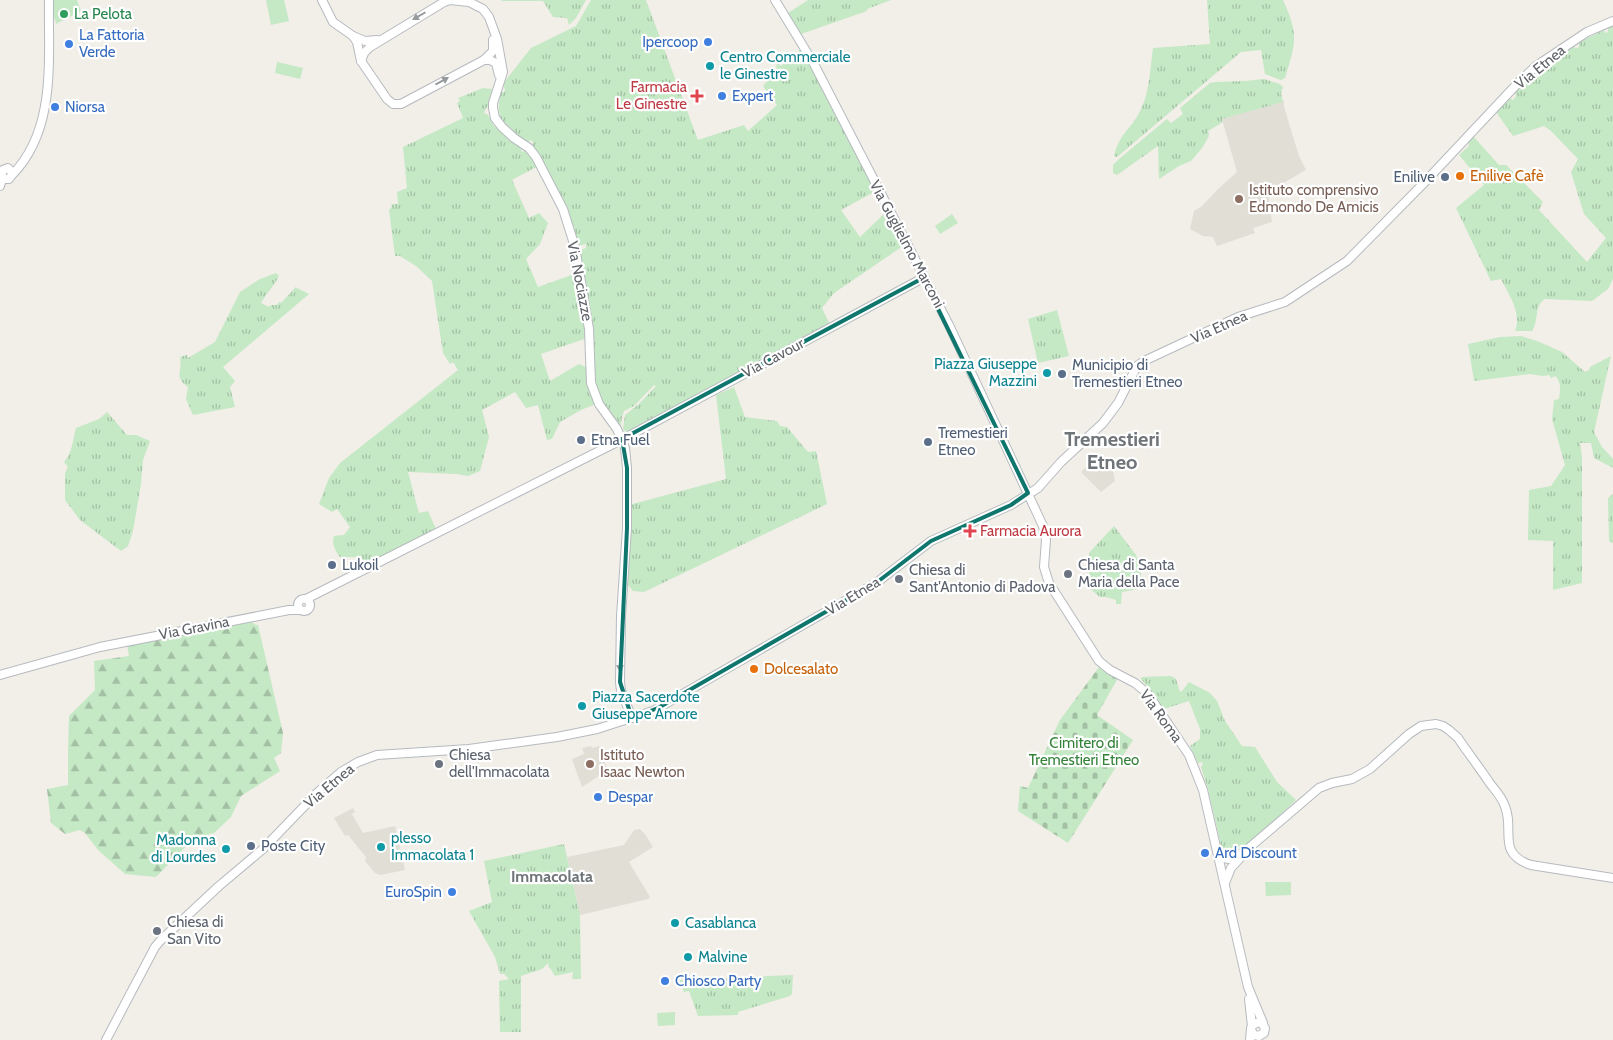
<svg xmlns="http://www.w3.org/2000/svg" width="1613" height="1040" font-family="Cabin,sans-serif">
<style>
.education{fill:#e1ded6}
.grass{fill:url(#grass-tufts)}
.forest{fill:url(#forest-firs)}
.cemetery{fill:url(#cemetery-stones)}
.garden{fill:#c5e8c5}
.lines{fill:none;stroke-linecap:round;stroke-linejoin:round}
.secondary-casing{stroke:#b6babf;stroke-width:10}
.secondary{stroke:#fff;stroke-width:8}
.oneway{fill:#979a9d}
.marked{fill:none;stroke:#0f766e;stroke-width:4;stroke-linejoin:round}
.leisure-dot{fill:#2e9e5b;stroke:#fff;stroke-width:2}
.shop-dot{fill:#3f7fe0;stroke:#fff;stroke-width:2}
.culture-dot{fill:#0f9aa8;stroke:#fff;stroke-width:2}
.health-dot{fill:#e0444e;stroke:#fff;stroke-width:2}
.food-dot{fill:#e8710a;stroke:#fff;stroke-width:2}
.service-dot{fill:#5c6f8a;stroke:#fff;stroke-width:2}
.education-dot{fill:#8d6e63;stroke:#fff;stroke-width:2}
.worship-dot{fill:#6b7280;stroke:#fff;stroke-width:2}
.labels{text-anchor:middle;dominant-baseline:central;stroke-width:4.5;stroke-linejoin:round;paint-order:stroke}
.leisure-label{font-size:15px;fill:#27864d;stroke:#fff;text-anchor:start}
.shop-label{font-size:15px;fill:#366cbe;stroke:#fff;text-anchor:start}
.culture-label{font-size:15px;fill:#0d838f;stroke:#fff;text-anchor:start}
.street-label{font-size:15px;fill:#5f6368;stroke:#fff}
.health-label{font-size:15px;fill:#be3a42;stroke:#fff;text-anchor:end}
.food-label{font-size:15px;fill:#c56008;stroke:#fff;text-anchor:start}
.service-label{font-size:15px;fill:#4e5e75;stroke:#fff;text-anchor:start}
.education-label{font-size:15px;fill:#785e54;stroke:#fff;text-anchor:start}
.worship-label{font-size:15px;fill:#5b616d;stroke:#fff;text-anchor:start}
.park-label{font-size:15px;fill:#348238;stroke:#fff}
.neighbourhood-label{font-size:16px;font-weight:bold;fill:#70757a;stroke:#fff}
.district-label{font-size:20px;font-weight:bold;fill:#70757a;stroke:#fff}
</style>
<defs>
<pattern id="grass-tufts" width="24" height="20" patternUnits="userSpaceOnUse" patternTransform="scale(1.25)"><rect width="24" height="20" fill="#c5e8c5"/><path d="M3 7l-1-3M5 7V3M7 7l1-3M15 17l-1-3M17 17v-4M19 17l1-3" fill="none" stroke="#a3c0a4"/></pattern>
<pattern id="forest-firs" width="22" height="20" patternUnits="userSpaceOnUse" patternTransform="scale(1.25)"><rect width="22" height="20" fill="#c5e8c5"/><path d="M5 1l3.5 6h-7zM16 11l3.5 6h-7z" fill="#a3c0a4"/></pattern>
<pattern id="cemetery-stones" width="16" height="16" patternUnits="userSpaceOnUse" patternTransform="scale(1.25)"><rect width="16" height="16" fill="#c5e8c5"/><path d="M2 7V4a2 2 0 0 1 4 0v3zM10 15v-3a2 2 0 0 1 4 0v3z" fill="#a3c0a4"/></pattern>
</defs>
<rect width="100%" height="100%" fill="#f1efe8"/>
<g class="education">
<polygon points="1284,101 1284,107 1299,156 1306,170 1268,192 1272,222 1253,228 1255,233 1217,246 1213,237 1203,236 1190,229 1194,211 1202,206 1217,190 1237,172 1222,119"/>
<polygon points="1097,457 1100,461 1105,457 1113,470 1115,481 1101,492 1081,472"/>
<polygon points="591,746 592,748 600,746 601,754 608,770 582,787 572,759 584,754 582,748"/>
<polygon points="353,808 355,812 352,814 363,833 395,826 405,870 380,875 375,873 365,861 366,857 348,835 345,836 334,818"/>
<polygon points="640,829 645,834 653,847 629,862 650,897 648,899 580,915 567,857 624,845 634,830"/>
</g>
<g class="grass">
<polygon points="502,0 586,0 576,18 569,25 567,18 553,17 543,1 501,1"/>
<path d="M 591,0 L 646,0 L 698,140 L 744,125 L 748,131 L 777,105 L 763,86 L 776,72 L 777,62 L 781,66 L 801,49 L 836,113 L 834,115 L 836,117 L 838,117 L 876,191 L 841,210 L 860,237 L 886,212 L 903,246 L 834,293 L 822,308 L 829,323 L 702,393 L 700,392 L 697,394 L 697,396 L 626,432 L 623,429 L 625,415 L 639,404 L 656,386 L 654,385 L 634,406 L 624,411 L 622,417 L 620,429 L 609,415 L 596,390 L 578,251 L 586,248 L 586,244 L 577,246 L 573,231 L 575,228 L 571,225 L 530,147 L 533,143 L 532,140 L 525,143 C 505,126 494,121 501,92 L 504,92 L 505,89 L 503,86 L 505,81 L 531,48 L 576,26 Z"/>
<polygon points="808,0 891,0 867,9 867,11 801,34 788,13"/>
<path d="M 1207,0 L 1283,0 C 1299,35 1296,42 1285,78 L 1281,80 L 1265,74 L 1261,50 L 1241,52 L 1117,157 L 1114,156 C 1119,133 1133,128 1141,109 C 1150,91 1150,68 1153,48 L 1210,44 Z"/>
<path d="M 1613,26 L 1613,279 L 1608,289 L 1592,301 L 1545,299 C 1534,305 1539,321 1532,331 L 1515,331 C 1522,313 1509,295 1501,279 L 1491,281 L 1456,208 L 1484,185 L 1459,155 L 1469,146 L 1468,142 L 1473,136 L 1499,165 L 1506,165 L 1543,202 L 1539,210 L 1587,262 L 1606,238 L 1584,214 L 1571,172 L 1578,159 L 1551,131 L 1544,126 L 1513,136 L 1496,112 L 1509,98 L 1513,100 L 1516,96 L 1515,92 L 1546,65 L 1550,66 L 1553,64 L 1553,59 L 1573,47 L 1577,48 L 1579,47 L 1579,42 L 1604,30 L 1605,33 L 1608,32 L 1608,28 Z"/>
<polygon points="1264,79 1280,84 1283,87 1281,93 1283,102 1222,119 1223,122 1208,131 1209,136 1202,148 1191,161 1179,166 1159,179 1158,146 1117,175 1113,173 1113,165 1119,159 1167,119 1171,123 1183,114 1180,108 1210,83 1215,82 1245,81"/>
<path d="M 483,88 L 492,89 L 488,106 L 485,110 L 484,113 L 488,115 L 494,126 L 522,148 L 521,149 L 522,152 L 527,150 L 538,166 L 512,180 L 529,218 L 539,213 L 548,223 L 540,244 L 526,259 L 538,287 L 577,273 L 584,314 L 581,316 L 582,319 L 585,320 L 587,338 L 541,354 L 550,381 L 579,364 L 588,368 L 596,404 L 581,410 L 560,422 L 552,439 L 547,440 L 538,405 L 526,408 L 515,392 L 482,410 L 489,437 L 480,471 L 468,476 L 457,474 L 408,472 L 419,513 L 428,511 L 436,529 L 361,568 L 356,557 L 340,557 C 336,552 331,543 334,536 L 344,535 L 350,527 L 337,509 L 332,512 L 319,504 L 329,478 L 340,463 L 458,370 L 453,362 L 450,364 L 443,353 L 432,281 L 416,266 L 400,256 L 395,256 L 389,210 L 392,207 L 391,204 L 398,204 L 397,192 L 407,188 L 403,147 L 463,118 L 457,103 L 460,101 L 458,98 Z"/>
<path d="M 276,273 L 279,276 C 274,286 266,294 261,303 L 269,307 L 271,305 L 277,305 L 279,302 L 281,303 L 295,288 L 295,287 L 309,294 L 223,367 L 235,381 L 230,387 L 235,407 L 193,415 L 186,399 L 188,387 C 173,376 183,373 180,357 L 187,355 L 188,358 L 215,342 L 240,292 L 260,279 Z"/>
<polygon points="1057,310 1069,356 1038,363 1028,319"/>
<path d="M 1521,336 L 1537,341 L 1562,352 L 1585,372 L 1589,370 L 1590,367 L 1611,356 L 1594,432 L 1602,447 L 1613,459 L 1613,468 L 1594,458 L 1591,443 L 1580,443 L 1582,457 L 1582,583 L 1553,590 L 1553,541 L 1528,540 L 1529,490 L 1551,486 L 1565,465 L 1552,419 L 1554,400 L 1559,399 C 1560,391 1562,382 1555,376 L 1551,378 L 1549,375 L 1543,376 L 1530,374 L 1474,381 L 1468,344 L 1500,337 Z"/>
<polygon points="734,387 745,417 777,421 780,426 787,427 808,452 816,451 827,504 644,592 633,591 628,585 627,580 629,505 726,479 716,395"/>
<path d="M 107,412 L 127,435 L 136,435 L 150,441 L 143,460 L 141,484 L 133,531 L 128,546 L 121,551 L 80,520 L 65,500 L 65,473 L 68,467 L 64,462 C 72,454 73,439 76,428 L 99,419 Z"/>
<polygon points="1613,494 1613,543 1609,541 1608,498"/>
<polygon points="1114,526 1136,555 1139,563 1141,572 1139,589 1122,592 1121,604 1116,604 1116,600 1106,597 1100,597 1089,588 1089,553"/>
<polygon points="1171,676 1176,679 1180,692 1183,690 1189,682 1210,693 1217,701 1225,721 1242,746 1255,747 1277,782 1296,800 1242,850 1232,856 1223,854 1208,789 1201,767 1203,764 1202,762 1198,763 1190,746 1200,739 1200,729 1189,701 1164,709 1154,694 1141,679 1142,677"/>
<polygon points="564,844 580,915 581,979 572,979 573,972 555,976 550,968 549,968 548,963 542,969 521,976 521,1032 500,1032 499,981 509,979 504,974 500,974 495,957 469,911 492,902 484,861"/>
<polygon points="793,975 792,994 790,996 738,1012 738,1015 698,1016 689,991 684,992 679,980"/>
</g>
<polygon class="forest" points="250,621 256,625 258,625 283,733 281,753 274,758 280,771 241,796 231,817 214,833 194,838 156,877 125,874 98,850 85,833 80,830 65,834 51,823 47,789 68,785 68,752 69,716 95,690 94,661 129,656 127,644"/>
<polygon class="cemetery" points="1099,667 1118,678 1097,715 1133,740 1068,843 1018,811 1020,786 1028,788 1060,720"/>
<g class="garden">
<polygon points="52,0 77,0 81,11 56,24 55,19 52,16"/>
<polygon points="266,0 284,0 289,21 271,25"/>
<polygon points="277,62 303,68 300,79 275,73"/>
<polygon points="952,214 958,223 940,234 935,226"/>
<polygon points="1265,882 1291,882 1291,895 1266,896"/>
<polygon points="675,1012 675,1025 658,1026 657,1013"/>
</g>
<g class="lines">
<defs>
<g id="secondary">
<polyline points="322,0 333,22 353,36 357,42 361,61 387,99 393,104 401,104 484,60 493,51 493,40"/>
<polyline points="775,0 814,64 949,325 1043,526 1046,540 1044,567 1049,583 1099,661 1110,670 1135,683 1148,694 1189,755 1203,790 1248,987 1263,1023"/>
<polyline points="353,36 365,41 377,40"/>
<polyline points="484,60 490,60 496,63 499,75"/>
<polyline points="361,61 364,53 370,47 444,2 450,0 469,2 483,9 489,17 497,39 503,72 493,103 493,108 495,118 502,127 514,138 529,148 536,157 563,209 575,247 589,329 591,383 599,404 617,429 625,448 627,468 627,528 621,616 620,682 621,691 632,718"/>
<path d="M 12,175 C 57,129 48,59 49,0"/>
<path d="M 0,186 C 3,180 0,175 3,170 L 8,168 L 12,172 L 11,176 L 9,179 L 5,179 L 2,176"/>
<circle cx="304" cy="605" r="6"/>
<polyline points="306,599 625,438 923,278"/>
<polyline points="0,675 100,647 289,610 300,610"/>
<polyline points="1219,857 1229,859 1240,854"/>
<path d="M 1225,883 L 1231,868 L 1250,847 L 1319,788 L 1332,783 L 1352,779 L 1370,769 L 1409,734 L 1421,726 L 1436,724 L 1443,726 L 1449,730 L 1458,738 C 1468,753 1479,767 1489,782 C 1494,789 1501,796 1504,804 C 1516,829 1495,853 1531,865 L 1613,878"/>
<polyline points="1249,999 1252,1026"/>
<polyline points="106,1040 155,947 160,941 219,886 263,849 317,793 341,772 358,762 377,755 469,749 557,737 597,729 653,711 876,583 931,541 1011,505 1038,488 1061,462 1103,423 1118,403 1137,366 1144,361 1238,317 1285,302 1347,261 1423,184 1517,84 1536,66 1587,32 1613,21"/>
<polyline points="1250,1040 1251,1028 1253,1024 1261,1022 1265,1028 1264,1033 1259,1036 1254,1035 1251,1030"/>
</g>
</defs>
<use href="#secondary" class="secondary-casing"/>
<use href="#secondary" class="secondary"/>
</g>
<defs><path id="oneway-solid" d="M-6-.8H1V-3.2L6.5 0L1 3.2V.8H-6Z" transform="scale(1.25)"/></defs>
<g class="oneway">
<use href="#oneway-solid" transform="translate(419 16) rotate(150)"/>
<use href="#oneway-solid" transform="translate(442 81) rotate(-29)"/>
<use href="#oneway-solid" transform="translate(620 664) rotate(91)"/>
</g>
<path class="marked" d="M 923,278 L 1028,493 L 1011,505 L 931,541 L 876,583 L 658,708 L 632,718 L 620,682 L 627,528 L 627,468 L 622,439 Z"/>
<circle class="leisure-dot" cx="64" cy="14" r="5"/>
<g class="shop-dot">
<circle cx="708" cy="42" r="5"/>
<circle cx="69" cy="44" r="5"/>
<circle cx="722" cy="96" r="5"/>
<circle cx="55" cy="107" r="5"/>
<circle cx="598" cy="797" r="5"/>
<circle cx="1205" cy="853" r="5"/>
<circle cx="452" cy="892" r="5"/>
<circle cx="665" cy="981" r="5"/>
</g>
<g class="culture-dot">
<circle cx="710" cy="66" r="5"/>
<circle cx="1047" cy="373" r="5"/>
<circle cx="582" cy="706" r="5"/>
<circle cx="381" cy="847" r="5"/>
<circle cx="226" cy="849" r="5"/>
<circle cx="675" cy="923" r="5"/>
<circle cx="688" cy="957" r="5"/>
</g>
<g class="health-dot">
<path d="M694.5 88.5h5v5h5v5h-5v5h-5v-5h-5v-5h5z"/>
<path d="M967.5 523.5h5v5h5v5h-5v5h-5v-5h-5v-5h5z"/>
</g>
<g class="food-dot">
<circle cx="1460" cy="176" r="5"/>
<circle cx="754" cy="669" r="5"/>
</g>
<g class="service-dot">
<circle cx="1445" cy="177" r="5"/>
<circle cx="1062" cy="374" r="5"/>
<circle cx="581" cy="440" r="5"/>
<circle cx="928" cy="442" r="5"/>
<circle cx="332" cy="565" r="5"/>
<circle cx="251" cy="846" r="5"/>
</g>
<g class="education-dot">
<circle cx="1239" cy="199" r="5"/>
<circle cx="590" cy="764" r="5"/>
</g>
<g class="worship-dot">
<circle cx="1068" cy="574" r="5"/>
<circle cx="899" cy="579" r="5"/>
<circle cx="439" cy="764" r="5"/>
<circle cx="157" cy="931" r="5"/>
</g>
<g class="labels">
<g class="leisure-label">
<text x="74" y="14">La Pelota</text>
</g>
<g class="shop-label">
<text x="79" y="35">La Fattoria<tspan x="79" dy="17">Verde</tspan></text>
<text x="698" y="42" text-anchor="end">Ipercoop</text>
<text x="732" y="96">Expert</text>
<text x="65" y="107">Niorsa</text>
<text x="608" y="797">Despar</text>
<text x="1215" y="853">Ard Discount</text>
<text x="442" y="892" text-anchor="end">EuroSpin</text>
<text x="675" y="981">Chiosco Party</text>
</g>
<g class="culture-label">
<text x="720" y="57">Centro Commerciale<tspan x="720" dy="17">le Ginestre</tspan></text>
<text x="1037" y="364" text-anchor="end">Piazza Giuseppe<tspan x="1037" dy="17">Mazzini</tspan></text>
<text x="592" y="697">Piazza Sacerdote<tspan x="592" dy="17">Giuseppe Amore</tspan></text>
<text x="391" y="838">plesso<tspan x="391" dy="17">Immacolata 1</tspan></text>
<text x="216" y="840" text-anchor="end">Madonna<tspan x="216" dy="17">di Lourdes</tspan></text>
<text x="685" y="923">Casablanca</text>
<text x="698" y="957">Malvine</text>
</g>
<g class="street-label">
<text transform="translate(1540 67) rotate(-39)">Via Etnea</text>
<text transform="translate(907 244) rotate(62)">Via Guglielmo Marconi</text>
<text transform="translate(580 281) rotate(79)">Via Nociazze</text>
<text transform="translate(1219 327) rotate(-24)">Via Etnea</text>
<text transform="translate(773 358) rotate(-28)">Via Cavour</text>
<text transform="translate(853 596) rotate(-31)">Via Etnea</text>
<text transform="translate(194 628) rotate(-11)">Via Gravina</text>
<text transform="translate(1161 716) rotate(54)">Via Roma</text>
<text transform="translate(329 786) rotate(-40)">Via Etnea</text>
</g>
<g class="health-label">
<text x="687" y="87">Farmacia<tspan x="687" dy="17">Le Ginestre</tspan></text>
<text x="980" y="531" text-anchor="start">Farmacia Aurora</text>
</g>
<g class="food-label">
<text x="1470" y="176">Enilive Cafè</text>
<text x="764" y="669">Dolcesalato</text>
</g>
<g class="service-label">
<text x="1435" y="177" text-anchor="end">Enilive</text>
<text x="1072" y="365">Municipio di<tspan x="1072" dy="17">Tremestieri Etneo</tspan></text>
<text x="938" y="433">Tremestieri<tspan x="938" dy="17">Etneo</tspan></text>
<text x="591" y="440">Etna Fuel</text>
<text x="342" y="565">Lukoil</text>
<text x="261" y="846">Poste City</text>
</g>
<g class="education-label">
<text x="1249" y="190">Istituto comprensivo<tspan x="1249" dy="17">Edmondo De Amicis</tspan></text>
<text x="600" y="755">Istituto<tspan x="600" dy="17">Isaac Newton</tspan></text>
</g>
<g class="worship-label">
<text x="1078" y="565">Chiesa di Santa<tspan x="1078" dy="17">Maria della Pace</tspan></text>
<text x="909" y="570">Chiesa di<tspan x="909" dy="17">Sant'Antonio di Padova</tspan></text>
<text x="449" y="755">Chiesa<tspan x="449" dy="17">dell'Immacolata</tspan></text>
<text x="167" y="922">Chiesa di<tspan x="167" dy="17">San Vito</tspan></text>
</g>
<g class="park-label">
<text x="1084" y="743">Cimitero di<tspan x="1084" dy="17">Tremestieri Etneo</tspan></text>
</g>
<g class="neighbourhood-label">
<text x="552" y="876">Immacolata</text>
</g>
<g class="district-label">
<text x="1112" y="439">Tremestieri<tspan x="1112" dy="23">Etneo</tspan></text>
</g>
</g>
</svg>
